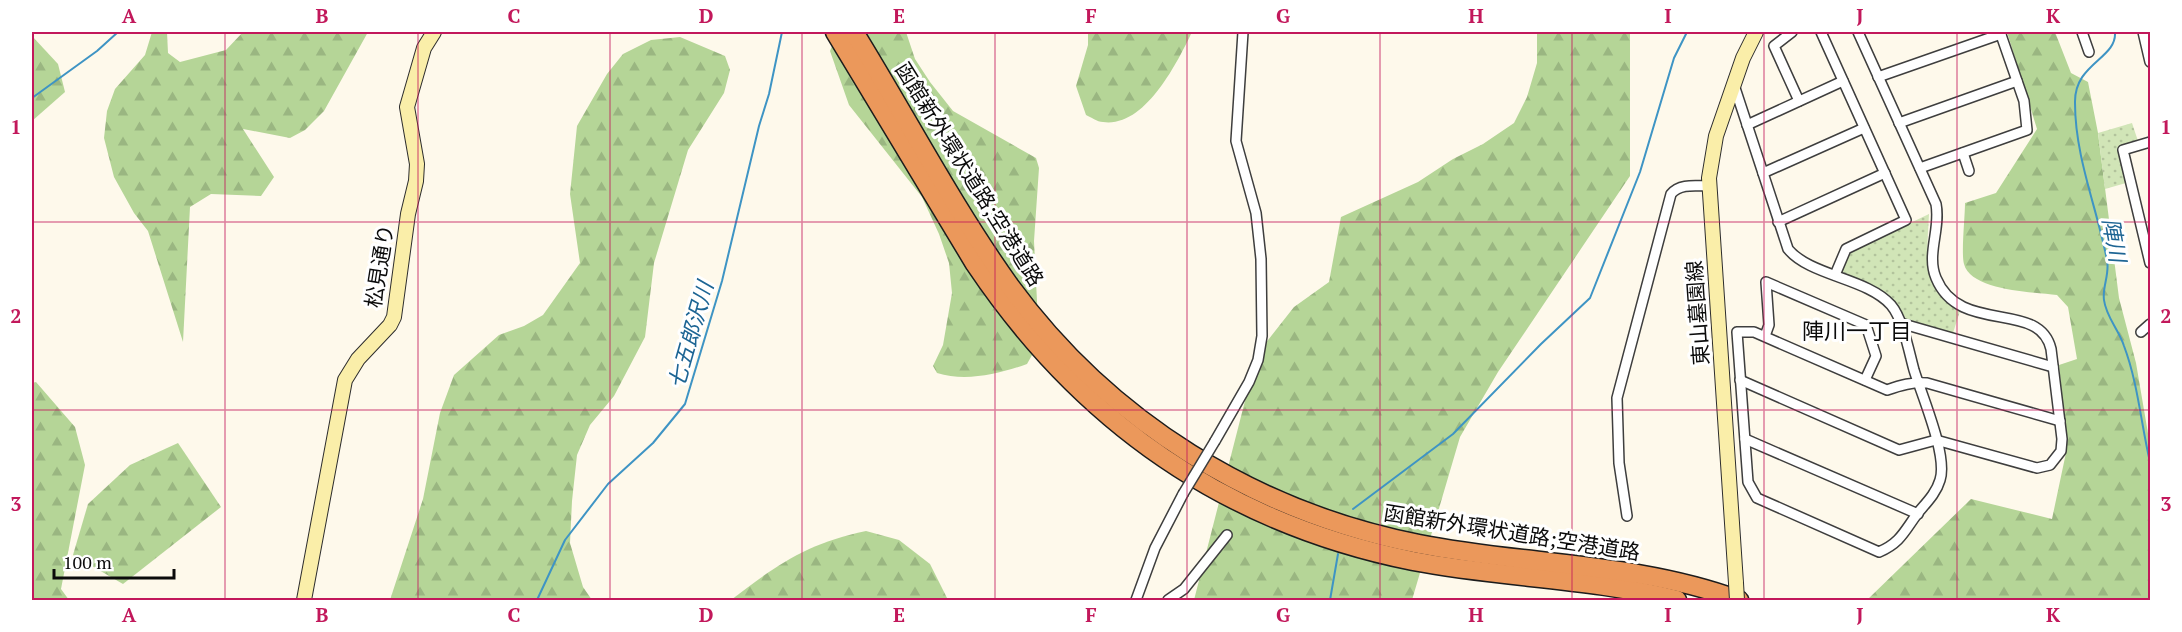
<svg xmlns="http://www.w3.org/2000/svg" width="2182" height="632" font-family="'PT Serif','Noto Sans JP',serif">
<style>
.forest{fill:url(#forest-firs)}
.park{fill:url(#park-dots)}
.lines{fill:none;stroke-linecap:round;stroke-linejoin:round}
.stream{stroke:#3e94c4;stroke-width:2}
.street-casing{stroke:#3e3e3e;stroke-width:12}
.secondary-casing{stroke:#2d2d2d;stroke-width:16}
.highway-casing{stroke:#1c1c1c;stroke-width:21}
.street{stroke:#fff;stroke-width:9}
.secondary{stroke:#faeea9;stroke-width:14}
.highway{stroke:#eb985b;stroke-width:18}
.street-bridge-casing{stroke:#3e3e3e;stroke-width:12;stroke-linecap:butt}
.secondary-bridge-casing{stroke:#2d2d2d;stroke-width:16;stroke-linecap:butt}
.street-bridge{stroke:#fff;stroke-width:9}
.secondary-bridge{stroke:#faeea9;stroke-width:14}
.grid{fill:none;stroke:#c2185b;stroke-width:1.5;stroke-opacity:0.55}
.labels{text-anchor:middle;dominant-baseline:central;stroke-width:6;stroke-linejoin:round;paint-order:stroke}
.street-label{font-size:21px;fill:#0b0b0b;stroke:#fff}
.water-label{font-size:22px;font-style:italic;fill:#1d6594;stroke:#fff}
.neighbourhood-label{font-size:22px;fill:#0b0b0b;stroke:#fff}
.neatline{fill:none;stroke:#c2185b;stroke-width:2}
.grid-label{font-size:20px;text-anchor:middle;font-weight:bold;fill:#c2185b}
</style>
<defs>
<pattern id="forest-firs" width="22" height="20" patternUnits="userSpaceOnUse" patternTransform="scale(1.5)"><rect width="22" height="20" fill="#b5d597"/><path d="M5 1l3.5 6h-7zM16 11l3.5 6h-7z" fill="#9ab681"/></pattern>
<pattern id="park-dots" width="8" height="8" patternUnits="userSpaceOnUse" patternTransform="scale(1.5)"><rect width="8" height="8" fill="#d1e5b7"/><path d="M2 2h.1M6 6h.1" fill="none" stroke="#b2c39c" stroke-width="1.8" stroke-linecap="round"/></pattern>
</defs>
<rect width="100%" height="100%" fill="#fef9eb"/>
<g class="forest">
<polygon points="152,32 167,32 168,53 180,62 226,50 243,32 368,32 324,111 305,130 290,138 243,129 274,177 261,196 211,194 190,207 183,342 148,231 134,213 114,177 104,138 107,111 115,89 145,55"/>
<path d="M 838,32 L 906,32 L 915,59 L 930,82 L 953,111 L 1036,158 L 1039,168 L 1034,241 L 1038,321 L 1036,348 L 1027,364 C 999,374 966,382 937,373 L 933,366 L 943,345 L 952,293 L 949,263 L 939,234 L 922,197 L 849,105 L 830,51 Z"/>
<path d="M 1088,32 L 1192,32 C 1177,63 1145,128 1103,122 C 1097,122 1091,117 1086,115 L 1076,86 L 1088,45 Z"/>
<polygon points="1537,32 1630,32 1630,176 1498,372 1460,437 1412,600 1194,600 1257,354 1294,307 1329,282 1341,217 1418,182 1453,159 1483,144 1514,123 1527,97 1537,63"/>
<path d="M 2007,32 L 2055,32 L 2071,73 L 2088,82 L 2098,133 L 2119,298 L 2136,363 L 2150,445 L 2150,600 L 1867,600 L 1971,499 L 2052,519 L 2067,448 L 2059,365 L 2077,359 L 2068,307 L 2057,295 C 2034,292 1971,291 1964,264 C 1961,253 1965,217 1965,203 L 1996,193 L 2037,129 Z"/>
<polygon points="32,36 58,64 65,92 32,121"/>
<polygon points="680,37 725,56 730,70 724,93 688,150 654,263 645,337 614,396 590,425 577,455 572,501 570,543 583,587 592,600 390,600 423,499 440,413 454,375 499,335 524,326 543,315 580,263 570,194 577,126 607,74 623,54 651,40"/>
<polygon points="36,382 75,427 85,465 61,589 69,600 32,600 32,383"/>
<polygon points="178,443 221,507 123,584 73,555 88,504 130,465"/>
<path d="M 866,531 L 899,540 L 930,564 L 948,600 L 731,600 C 776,565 808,543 866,531 Z"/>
</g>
<g class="park">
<polygon points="2132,123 2138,141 2118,147 2126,183 2105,189 2098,133"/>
<path d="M 1929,214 C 1927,255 1921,286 1960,311 L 1953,333 L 1907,320 L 1889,295 L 1844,274 L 1842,269 L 1850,252 Z"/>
</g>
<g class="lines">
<g class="stream">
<path d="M 2115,32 C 2117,59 2074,63 2075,103 C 2075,157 2097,208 2107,260 C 2110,274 2102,287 2104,300 C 2106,317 2119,330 2124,346 C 2138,383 2141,424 2150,462"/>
<polyline points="32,98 97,51 118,32"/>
<polyline points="1353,509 1453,434 1541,344 1590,298 1640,172 1674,58 1687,32"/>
<polyline points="537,600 565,540 608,484 653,443 685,404 722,281 759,126 769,94 782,32"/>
<polyline points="1330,600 1338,554"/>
</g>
<defs>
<g id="street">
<polyline points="1792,32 1774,46 1799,101"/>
<polyline points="1821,32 1906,220 1846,249 1835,275"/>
<polyline points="2082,32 2089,52"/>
<polyline points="2143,32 2150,62"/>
<polyline points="1878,77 2001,34"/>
<path d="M 1734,85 L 1788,249 C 1810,276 1867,278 1891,305 C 1903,319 1909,352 1914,370 C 1922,396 1948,456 1940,480 C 1936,494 1925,504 1917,514 C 1904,532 1900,543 1879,552 L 1757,498 L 1748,482 L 1737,332 L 1754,332 L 1887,390 C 1901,385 1912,382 1927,383 L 2060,421"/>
<polyline points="1899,123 2017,81"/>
<polyline points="1747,125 1843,81"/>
<polyline points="2150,142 2123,150 2150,263"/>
<polyline points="1963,153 1969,171"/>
<polyline points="1920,168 2027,130 2024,101 2000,32"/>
<polyline points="1763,173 1864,128"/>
<polyline points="1778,222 1885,173"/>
<polyline points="1900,323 2053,367"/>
<polyline points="2141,332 2150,324"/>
<polyline points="1765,336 1769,325 1766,282 1866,325 1876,356 1865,380"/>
<path d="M 1740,380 L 1899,450 L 1936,440 L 2037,468 L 2050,465 L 2061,451 L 2062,439 L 2051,349 C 2039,299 1960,336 1936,278 C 1926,254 1941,229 1936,204 L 1858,32"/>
<polyline points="1745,439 1918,514"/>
<polyline points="1215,441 1249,382 1258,360 1262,336 1261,259 1256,213 1236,141 1243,32"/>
<path d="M 1627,516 L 1619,463 L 1617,398 L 1671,194 C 1680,183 1696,186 1709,186"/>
<polyline points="1136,600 1155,548 1183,494"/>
<polyline points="1168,600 1184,589 1227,535"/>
</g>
<g id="secondary">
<polyline points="1736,583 1709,178 1716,136 1743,58 1756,32"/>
<polyline points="304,600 345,380 358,359 390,325 394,317 408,214 416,181 417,164 407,107 424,48 434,32"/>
</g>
<g id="highway">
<path d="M 835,32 L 975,264 C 1081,422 1224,523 1413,561 C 1501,578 1591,578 1677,600"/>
<path d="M 854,32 C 906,116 952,205 1010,286 C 1109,421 1255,512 1419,544 C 1525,565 1636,562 1739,600"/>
</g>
</defs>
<use href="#street" class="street-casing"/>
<use href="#secondary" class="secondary-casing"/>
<use href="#highway" class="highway-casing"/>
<use href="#street" class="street"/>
<use href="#secondary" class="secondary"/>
<use href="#highway" class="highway"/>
<defs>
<polyline id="street-bridge" points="1183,494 1215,441"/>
<polyline id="secondary-bridge" points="1736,583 1737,600"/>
</defs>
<use href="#street-bridge" class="street-bridge-casing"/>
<use href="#secondary-bridge" class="secondary-bridge-casing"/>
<use href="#street-bridge" class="street-bridge"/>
<use href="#secondary-bridge" class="secondary-bridge"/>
</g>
<path class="grid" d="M 225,32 L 225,600M 418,32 L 418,600M 610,32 L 610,600M 802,32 L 802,600M 995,32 L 995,600M 1187,32 L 1187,600M 1380,32 L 1380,600M 1572,32 L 1572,600M 1764,32 L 1764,600M 1957,32 L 1957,600M 32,222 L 2150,222M 32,410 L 2150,410"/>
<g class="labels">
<g class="street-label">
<text transform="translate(970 174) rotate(58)">函館新外環状道路;空港道路</text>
<text transform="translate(379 266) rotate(-81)">松見通り</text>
<text transform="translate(1697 313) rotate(-94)">東山墓園線</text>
<text transform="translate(1512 532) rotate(9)">函館新外環状道路;空港道路</text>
</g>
<g class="water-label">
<text transform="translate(2115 240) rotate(80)">陣川</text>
<text transform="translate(690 335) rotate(-74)">七五郎沢川</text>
</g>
<g class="neighbourhood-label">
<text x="1857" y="330">陣川一丁目</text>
</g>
</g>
<rect width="2182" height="632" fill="none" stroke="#ffffff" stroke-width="66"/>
<path d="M54 569v9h120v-9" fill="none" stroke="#0b0b0b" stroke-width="3"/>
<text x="63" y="569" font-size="18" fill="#0b0b0b" stroke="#ffffff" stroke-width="4.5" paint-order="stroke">100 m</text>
<rect x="33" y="33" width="2116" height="566" class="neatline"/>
<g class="grid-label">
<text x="129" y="23">A</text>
<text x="322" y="23">B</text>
<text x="514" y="23">C</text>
<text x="706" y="23">D</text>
<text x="899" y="23">E</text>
<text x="1091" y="23">F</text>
<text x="1283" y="23">G</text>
<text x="1476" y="23">H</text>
<text x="1668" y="23">I</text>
<text x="1860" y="23">J</text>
<text x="2053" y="23">K</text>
<text x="16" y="134">1</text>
<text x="2166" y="134">1</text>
<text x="16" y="323">2</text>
<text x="2166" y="323">2</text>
<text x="16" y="511">3</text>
<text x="2166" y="511">3</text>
<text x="129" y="622">A</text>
<text x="322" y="622">B</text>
<text x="514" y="622">C</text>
<text x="706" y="622">D</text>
<text x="899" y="622">E</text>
<text x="1091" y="622">F</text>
<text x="1283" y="622">G</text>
<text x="1476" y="622">H</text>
<text x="1668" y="622">I</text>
<text x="1860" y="622">J</text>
<text x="2053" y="622">K</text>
</g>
</svg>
